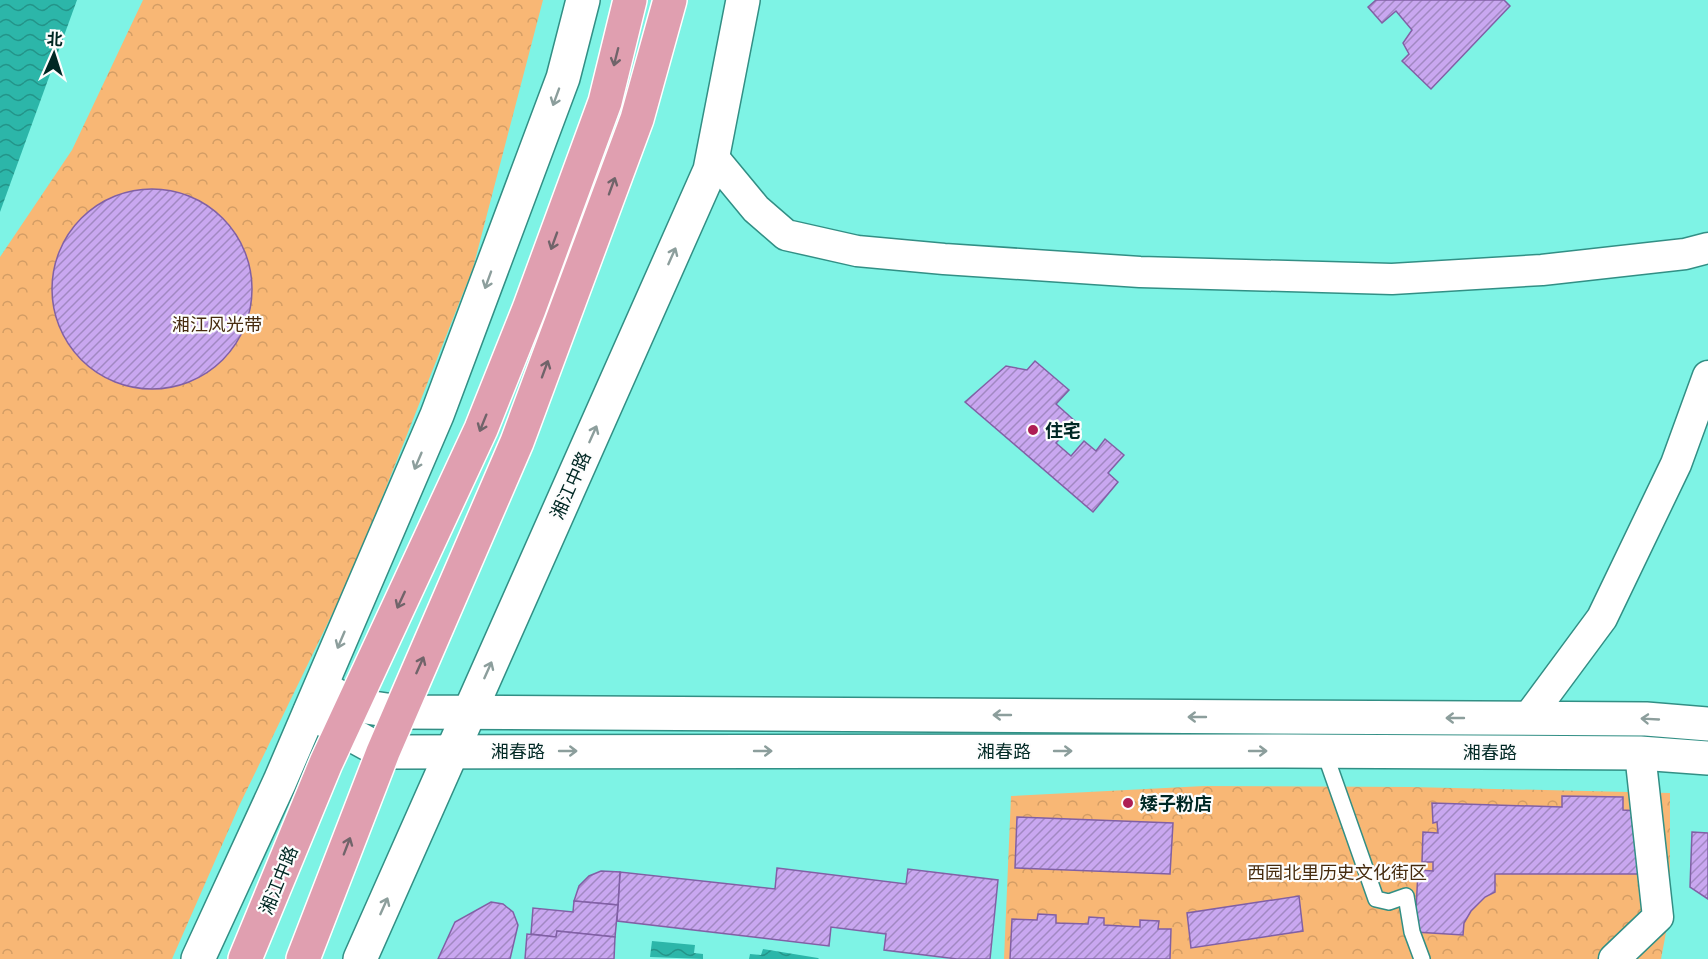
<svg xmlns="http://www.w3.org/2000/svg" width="1708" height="959" font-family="'Golos Text','Noto Sans SC',sans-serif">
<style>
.park{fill:url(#park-crowns)}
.water{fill:url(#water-waves)}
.building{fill:url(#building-hatch);stroke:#8160a5;stroke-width:1.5}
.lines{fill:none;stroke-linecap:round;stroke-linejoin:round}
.service-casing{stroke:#328f85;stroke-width:18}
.minor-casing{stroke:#328f85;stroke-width:33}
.tertiary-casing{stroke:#328f85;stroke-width:36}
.primary-casing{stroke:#fff;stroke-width:36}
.service{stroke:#fff;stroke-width:15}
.minor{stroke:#fff;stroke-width:30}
.tertiary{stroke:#fff;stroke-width:33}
.primary{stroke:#e09fb0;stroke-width:33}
.oneway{stroke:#70646a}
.oneway2{stroke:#8c9e9c}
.poi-dot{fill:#ae1e54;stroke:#fdfdfd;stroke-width:2}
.labels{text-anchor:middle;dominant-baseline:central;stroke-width:4.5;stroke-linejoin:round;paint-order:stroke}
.park-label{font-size:18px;fill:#462b0e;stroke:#fdfdfd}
.poi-label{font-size:18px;font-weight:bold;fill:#002824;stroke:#fdfdfd;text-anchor:start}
.street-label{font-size:18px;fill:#002824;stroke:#fdfdfd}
</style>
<defs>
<pattern id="park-crowns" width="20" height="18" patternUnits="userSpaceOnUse" patternTransform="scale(1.5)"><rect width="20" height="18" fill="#f8b775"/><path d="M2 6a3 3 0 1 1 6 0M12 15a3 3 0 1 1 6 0" fill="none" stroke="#d39d65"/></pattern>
<pattern id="water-waves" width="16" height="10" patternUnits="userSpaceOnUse" patternTransform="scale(1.5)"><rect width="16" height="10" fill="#2cb6a9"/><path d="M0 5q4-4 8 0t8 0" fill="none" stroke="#239489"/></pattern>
<pattern id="building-hatch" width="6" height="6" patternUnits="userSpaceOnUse" patternTransform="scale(1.5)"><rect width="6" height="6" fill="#c9a7f0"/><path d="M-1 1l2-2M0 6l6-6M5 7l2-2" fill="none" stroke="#a188c2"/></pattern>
</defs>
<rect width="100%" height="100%" fill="#7ef3e5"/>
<g class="park">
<polygon points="143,0 543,0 473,268 353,571 240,804 172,959 0,959 0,257 72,150"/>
<polygon points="1204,786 1411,787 1670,793 1670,911 1661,959 1004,959 1011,796"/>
</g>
<g class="water">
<polygon points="0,0 77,0 0,212"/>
<polygon points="652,941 695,945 694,953 703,954 703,959 650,957"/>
<polygon points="763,949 818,958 819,959 749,959 750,954 761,955"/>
</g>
<g class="building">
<polygon points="1376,0 1504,0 1510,6 1431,89 1402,61 1409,54 1403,43 1412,30 1396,11 1382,23 1368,7"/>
<circle cx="152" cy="289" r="100"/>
<polygon points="1035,361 1069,390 1056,404 1075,421 1056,443 1071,456 1084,441 1096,451 1105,439 1124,455 1108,473 1118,482 1093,512 965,402 1006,366 1027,370"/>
<polygon points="1562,796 1623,797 1623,810 1639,811 1638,874 1495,874 1495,892 1485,897 1471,911 1464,923 1463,935 1415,932 1418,870 1433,871 1433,862 1422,862 1423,832 1438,833 1437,822 1433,823 1432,803 1562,807"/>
<polygon points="1017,817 1173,823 1170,874 1015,868"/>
<polygon points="1692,832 1708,833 1708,899 1690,887"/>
<polygon points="777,868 906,884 908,869 998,880 990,959 957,959 884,950 886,934 831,927 829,946 617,921 620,872 775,889"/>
<polygon points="601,871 620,872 618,905 574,901 579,886 589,876"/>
<polygon points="1299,896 1303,931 1191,948 1187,913"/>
<polygon points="574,901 618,905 615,937 557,931 556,937 531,934 533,908 573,912"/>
<polygon points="491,902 503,904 513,912 518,925 510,959 438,959 455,922"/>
<polygon points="1038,914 1056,915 1056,923 1088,924 1089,917 1104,918 1104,925 1140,927 1140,920 1159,921 1158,929 1171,929 1170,959 1010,959 1012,919 1037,920"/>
<polygon points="557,931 615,937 614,959 525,959 527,934 556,937"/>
</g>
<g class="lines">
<defs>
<polyline id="service" points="1324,751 1376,899 1389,902 1406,896 1412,932 1422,959"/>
<g id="minor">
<polyline points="713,157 756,209 786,235 857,251 944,259 1140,272 1392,279 1542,270 1685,254 1708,248"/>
<polyline points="1528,718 1602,618 1676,464 1708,376"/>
<polyline points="1614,959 1658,917 1640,753"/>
</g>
<g id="tertiary">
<polyline points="321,687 353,705 400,712 1646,719 1708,724"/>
<polyline points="310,712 383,752 1284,751 1640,753 1708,758"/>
<polyline points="198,959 280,781 437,415 563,78 583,0"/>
<polyline points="360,959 710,170 743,0"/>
</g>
<g id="primary">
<polyline points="245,959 326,763 481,429 529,309 605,102 630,0"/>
<polyline points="303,959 383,752 517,442 637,119 670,0"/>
</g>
</defs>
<use href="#service" class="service-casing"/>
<use href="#minor" class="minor-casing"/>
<use href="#tertiary" class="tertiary-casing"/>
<use href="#primary" class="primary-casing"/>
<use href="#service" class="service"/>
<use href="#minor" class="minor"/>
<use href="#tertiary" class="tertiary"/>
<use href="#primary" class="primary"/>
</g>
<defs><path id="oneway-shaft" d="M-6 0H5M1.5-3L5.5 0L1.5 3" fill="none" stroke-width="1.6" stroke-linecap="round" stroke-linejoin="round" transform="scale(1.5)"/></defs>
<g class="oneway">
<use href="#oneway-shaft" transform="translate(616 57) rotate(104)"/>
<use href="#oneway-shaft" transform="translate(612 186) rotate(-70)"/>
<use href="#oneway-shaft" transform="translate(554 241) rotate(110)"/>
<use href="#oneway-shaft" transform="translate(545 369) rotate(-70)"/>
<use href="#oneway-shaft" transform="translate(483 423) rotate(112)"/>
<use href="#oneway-shaft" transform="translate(401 600) rotate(115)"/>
<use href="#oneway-shaft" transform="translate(420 665) rotate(-66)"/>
<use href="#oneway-shaft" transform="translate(347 846) rotate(-69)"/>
</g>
<g class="oneway2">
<use href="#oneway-shaft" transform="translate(556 97) rotate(110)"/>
<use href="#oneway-shaft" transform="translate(672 256) rotate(-66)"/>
<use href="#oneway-shaft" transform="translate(488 280) rotate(110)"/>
<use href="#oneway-shaft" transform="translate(593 434) rotate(-66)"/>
<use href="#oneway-shaft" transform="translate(418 461) rotate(113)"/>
<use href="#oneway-shaft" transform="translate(341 640) rotate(113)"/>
<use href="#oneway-shaft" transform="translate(488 670) rotate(-66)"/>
<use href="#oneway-shaft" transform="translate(1002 715) rotate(-180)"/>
<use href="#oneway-shaft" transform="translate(1197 717) rotate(-180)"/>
<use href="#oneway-shaft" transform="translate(1455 718) rotate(-180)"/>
<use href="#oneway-shaft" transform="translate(1650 719) rotate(-177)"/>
<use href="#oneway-shaft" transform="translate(568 751)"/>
<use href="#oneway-shaft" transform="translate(763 751)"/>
<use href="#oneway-shaft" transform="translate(1063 751)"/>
<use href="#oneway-shaft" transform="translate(1258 751)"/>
<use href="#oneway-shaft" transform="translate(384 906) rotate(-66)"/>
</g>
<g class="poi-dot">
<circle cx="1033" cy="430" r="6"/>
<circle cx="1128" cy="803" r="6"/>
</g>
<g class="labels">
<g class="park-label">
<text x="217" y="324">湘江风光带</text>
<text x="1337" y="872">西园北里历史文化街区</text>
</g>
<g class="poi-label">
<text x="1045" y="430">住宅</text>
<text x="1140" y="803">矮子粉店</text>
</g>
<g class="street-label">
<text transform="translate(570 485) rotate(-66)">湘江中路</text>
<text x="518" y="751">湘春路</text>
<text x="1004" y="751">湘春路</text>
<text x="1490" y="752">湘春路</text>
<text transform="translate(278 880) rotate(-68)">湘江中路</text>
</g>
</g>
<g transform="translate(54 54) rotate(3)" stroke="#fdfdfd" stroke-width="4.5" paint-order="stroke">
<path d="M0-4.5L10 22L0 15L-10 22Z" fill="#002824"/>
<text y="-9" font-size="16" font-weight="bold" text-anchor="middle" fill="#002824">北</text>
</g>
</svg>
